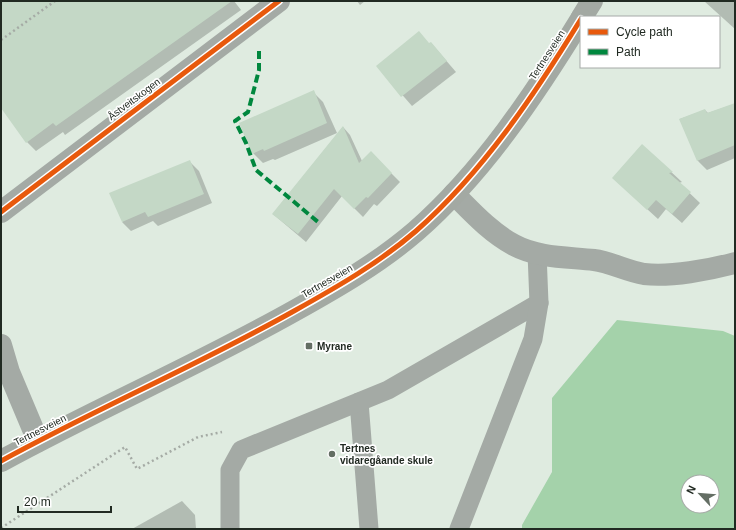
<svg xmlns="http://www.w3.org/2000/svg" width="736" height="530" font-family="Helvetica,sans-serif">
<style>
.forest{fill:#a4d2aa;fill-rule:evenodd}
.shadow{fill:#0003}
.building{fill:#c4d8c6}
.lines{fill:none;stroke-linecap:round;stroke-linejoin:round}
.path{stroke:#a5aba5;stroke-width:2.5;stroke-dasharray:2 3;stroke-linecap:butt}
.lane{stroke:#a4aaa5;stroke-width:19}
.street{stroke:#a4aaa5;stroke-width:22}
.secondary{stroke:#a3a9a3;stroke-width:22}
.quiet{stroke:#00873e;stroke-width:4;stroke-dasharray:8 4;stroke-linecap:butt}
.cycleway-casing{stroke:#fff;stroke-width:8}
.cycleway{stroke:#e8590c;stroke-width:5}
.poi-dot{fill:#646e64;stroke:#fff;stroke-width:1.5}
.labels{text-anchor:middle;dominant-baseline:central;stroke-width:3.5;stroke-linejoin:round;paint-order:stroke}
.street-label{font-size:10px;fill:#212a22;stroke:#fff}
.poi-label{font-size:10px;font-weight:bold;fill:#212a22;stroke:#fff;text-anchor:start}
</style>
<rect width="100%" height="100%" fill="#dfebe0"/>
<path class="forest" d="M 617,320 L 723,331 L 735,336 L 735,529 L 522,529 L 522,525 L 552,472 L 552,398 ZM 688,482 L 712,482 L 712,506 L 688,506 Z"/>
<g class="shadow">
<polygon points="1,1 234,1 241,10 65,135 63,132 36,151 27,142 1,107"/>
<polygon points="357,1 365,1 360,5"/>
<polygon points="704,1 735,1 735,29"/>
<polygon points="431,43 456,72 412,106 377,66"/>
<polygon points="313,92 323,102 337,133 275,160 273,159 263,163 253,153"/>
<polygon points="735,104 735,158 707,170 698,161 680,119 705,110 708,113"/>
<polygon points="343,127 350,135 362,161 371,153 400,182 377,206 374,204 363,217 342,196 306,242 273,214"/>
<polygon points="642,145 682,182 679,183 700,203 682,223 666,209 658,219 613,178"/>
<polygon points="190,162 199,171 212,203 158,226 153,221 131,231 122,222"/>
<polygon points="182,501 195,515 196,529 132,529"/>
</g>
<g class="building">
<polygon points="1,1 232,1 56,126 53,123 26,143 1,108"/>
<polygon points="419,31 429,43 431,42 447,61 401,97 376,66"/>
<polygon points="314,90 327,123 264,151 263,149 252,154 239,123"/>
<polygon points="735,103 735,145 697,161 679,119 705,109 707,113"/>
<polygon points="343,126 359,163 371,151 392,173 368,198 366,197 354,209 334,189 298,234 272,214"/>
<polygon points="642,144 673,172 669,173 691,192 672,214 656,200 647,210 612,178"/>
<polygon points="190,160 204,194 148,217 145,212 122,222 109,193"/>
</g>
<g class="lines">
<g class="path">
<polyline points="1,40 55,1"/>
<polyline points="1,528 125,447 137,469 198,437 222,432"/>
</g>
<g class="lane">
<polyline points="359,402 369,529"/>
<polyline points="230,529 230,470 241,450 388,390 539,303"/>
<polyline points="459,529 533,339 539,303 537,253"/>
</g>
<g class="street">
<path d="M 454,194 C 472,212 490,232 514,245 C 538,258 568,257 594,260 C 610,262 627,271 644,274 C 671,277 709,270 735,263"/>
<polyline points="1,212 279,1"/>
<polyline points="1,345 9,372 38,441"/>
</g>
<g class="secondary">
<polyline points="582,17 592,1"/>
<path d="M 1,461 C 98,408 198,365 294,311 C 337,287 379,263 416,231 C 483,172 535,94 581,19"/>
</g>
<polyline class="quiet" points="259,51 259,70 248,112 235,121 246,143 256,170 318,222"/>
<defs>
<g id="cycleway">
<polyline points="1,212 279,1"/>
<path d="M 1,461 C 98,408 198,365 294,311 C 337,287 379,263 416,231 C 483,172 535,94 581,19"/>
</g>
</defs>
<use href="#cycleway" class="cycleway-casing"/>
<use href="#cycleway" class="cycleway"/>
</g>
<g class="poi-dot">
<rect x="305" y="342" width="8" height="8" rx="2"/>
<circle cx="332" cy="454" r="4"/>
</g>
<g class="labels">
<g class="street-label">
<text transform="translate(547 55) rotate(-57)">Tertnesveien</text>
<text transform="translate(134 99) rotate(-37)">Åstveitskogen</text>
<text transform="translate(327 281) rotate(-30)">Tertnesveien</text>
<text transform="translate(40 430) rotate(-27)">Tertnesveien</text>
</g>
<g class="poi-label">
<text x="317" y="346">Myrane</text>
<text x="340" y="448">Tertnes<tspan x="340" dy="12">vidaregåande skule</tspan></text>
</g>
</g>
<rect width="736" height="530" fill="none" stroke="#212a22" stroke-width="4"/>
<rect x="580" y="16" width="140" height="52" fill="#ffffff" stroke="#a6aaa7"/>
<rect x="588" y="29" width="20" height="6" fill="#e8590c" stroke="#a6aaa7"/>
<text x="616" y="36" font-size="12" fill="#212a22">Cycle path</text>
<rect x="588" y="49" width="20" height="6" fill="#00873e" stroke="#a6aaa7"/>
<text x="616" y="56" font-size="12" fill="#212a22">Path</text>
<g transform="translate(700 494) rotate(296)"><circle r="19" fill="#ffffff" stroke="#a6aaa7"/>
<path d="M0-3L7 15L0 10L-7 15Z" fill="#646e64"/>
<text y="-6" font-size="11" font-weight="bold" text-anchor="middle" fill="#212a22">N</text>
</g>
<path d="M18 506v6h93v-6" fill="none" stroke="#212a22" stroke-width="2"/>
<text x="24" y="506" font-size="12" fill="#212a22" stroke="#ffffff" stroke-width="3" paint-order="stroke">20 m</text>
</svg>
